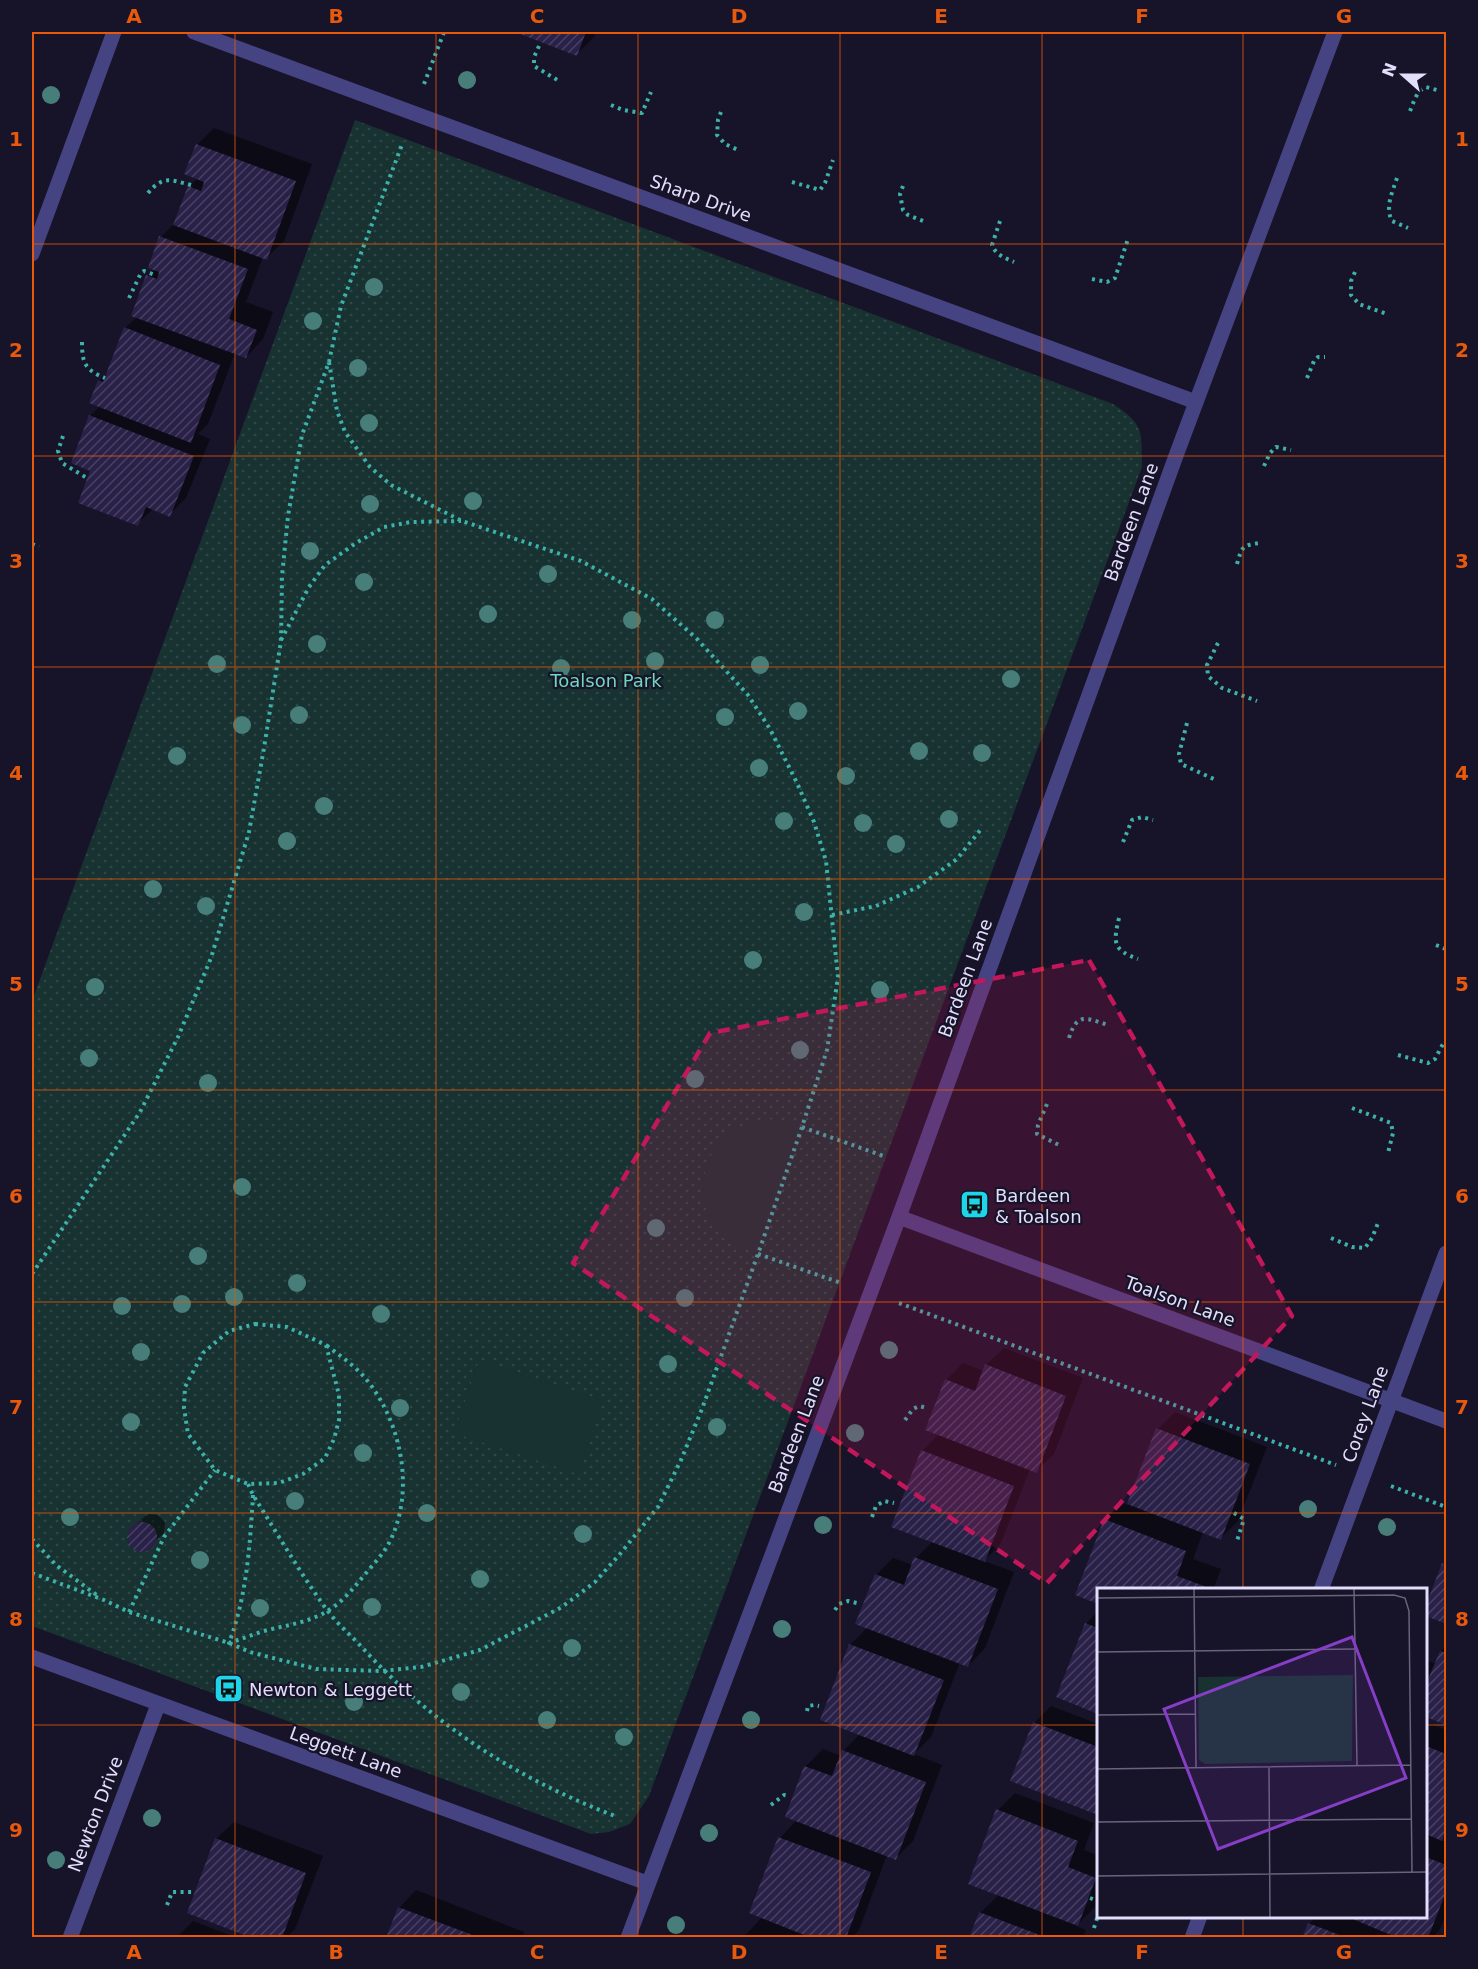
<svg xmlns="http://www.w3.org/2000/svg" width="1478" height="1969" font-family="'DejaVu Sans',sans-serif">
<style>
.park{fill:url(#park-dots)}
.pitch{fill:#173231}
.shadow{fill:#0007}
.building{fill:url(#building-hatch)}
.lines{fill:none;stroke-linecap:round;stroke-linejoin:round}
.path{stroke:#3db1aa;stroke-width:4;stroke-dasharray:3 4.5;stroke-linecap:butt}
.minor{stroke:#464383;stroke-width:15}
.tree{fill:#487e7a}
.marked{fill:#c2185b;fill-opacity:0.2;stroke:#c2185b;stroke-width:4.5;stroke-dasharray:12 8;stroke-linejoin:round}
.grid{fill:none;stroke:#e8590c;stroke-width:1.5;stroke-opacity:0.55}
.labels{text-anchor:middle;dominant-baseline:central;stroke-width:4.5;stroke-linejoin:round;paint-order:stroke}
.street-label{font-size:18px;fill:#e2defc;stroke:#171329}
.park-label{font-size:18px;fill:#70d6bc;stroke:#171329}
.poi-label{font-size:18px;fill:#e2defc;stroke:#171329;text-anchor:start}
.inset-road{fill:none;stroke:#68647d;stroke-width:1.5}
.view{fill:#853ec5;fill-opacity:0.15;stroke:#853ec5;stroke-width:3}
.inset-edge{fill:none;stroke:#e2defc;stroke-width:3}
.neatline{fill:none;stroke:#e8590c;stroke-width:2}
.grid-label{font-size:20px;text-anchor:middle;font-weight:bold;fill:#e8590c}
</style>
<defs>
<pattern id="park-dots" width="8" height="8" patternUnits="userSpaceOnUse" patternTransform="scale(1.5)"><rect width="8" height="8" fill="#173231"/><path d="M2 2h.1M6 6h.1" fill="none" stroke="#2d4646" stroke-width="1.8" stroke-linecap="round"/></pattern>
<pattern id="building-hatch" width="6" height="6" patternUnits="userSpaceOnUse" patternTransform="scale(1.5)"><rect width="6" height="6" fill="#292148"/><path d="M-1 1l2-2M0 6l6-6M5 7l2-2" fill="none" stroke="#484163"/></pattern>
</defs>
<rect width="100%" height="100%" fill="#171329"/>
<path class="park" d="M 355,120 L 1113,404 C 1145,425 1141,430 1142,467 L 649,1796 L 630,1824 L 609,1832 L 591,1834 L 32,1626 L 32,1001 Z"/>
<g class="pitch">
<path d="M 778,1119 L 802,1127 L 758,1254 C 749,1250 738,1247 729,1241 C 697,1221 696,1169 720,1142 C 735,1125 756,1121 778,1119 Z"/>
<polygon points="479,1360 602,1401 578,1474 454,1433"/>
</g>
<g class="shadow">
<polygon points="519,32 596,32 594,37 577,54"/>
<polygon points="214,128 312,164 284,241 266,258 263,257 246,302 273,312 263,339 246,357 235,353 208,424 198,434 210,439 186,498 169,515 153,509 137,524 92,470 90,416 100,406 99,381 109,371 125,328 137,317 147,276 155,269 161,237 176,222 189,187 198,178 197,145"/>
<polygon points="1004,1348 1083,1378 1054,1454 1036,1471 1030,1469 1001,1543 984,1561 1014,1572 985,1648 968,1666 960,1662 931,1737 914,1754 942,1765 913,1841 896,1858 887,1855 859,1930 851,1938 743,1938 762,1917 780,1838 797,1820 805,1767 823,1749 841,1756 843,1751 860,1734 822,1719 851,1644 868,1627 876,1575 893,1558 913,1565 916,1558 933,1541 922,1451 939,1434 946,1380 963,1363 984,1371 986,1365"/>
<polygon points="1175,1412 1267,1447 1238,1521 1221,1538 1203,1532 1193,1559 1221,1569 1213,1590 1098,1590 1098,1603 1077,1594 1105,1520 1122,1503 1128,1505 1158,1429"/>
<polygon points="148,1514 158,1515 165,1522 164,1533 146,1550 135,1550 127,1540 131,1528"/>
<polygon points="1446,1560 1446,1622 1426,1614 1426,1609 1443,1564"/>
<polygon points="1098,1611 1098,1712 1058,1697 1086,1624"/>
<polygon points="1446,1646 1446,1723 1426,1715 1426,1660 1436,1664 1441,1651"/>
<polygon points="1051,1706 1098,1724 1098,1814 1012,1781 1034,1723"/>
<polygon points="1426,1722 1446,1730 1446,1834 1441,1840 1446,1842 1446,1914 1440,1929 1432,1938 1304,1938 1309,1924 1317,1916 1426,1916"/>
<polygon points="1015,1793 1094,1823 1084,1850 1098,1855 1098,1897 1095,1907 1076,1926 1086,1930 1083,1938 971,1938 980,1913 999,1895 998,1810"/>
<polygon points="234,1822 323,1856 295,1929 286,1938 256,1938 216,1839"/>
<polygon points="416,1890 524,1932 522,1938 388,1938 399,1908"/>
<polygon points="193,1921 237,1938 176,1938"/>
</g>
<g class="building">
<polygon points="515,32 586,32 577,56"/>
<polygon points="196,144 296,181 267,260 173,225 188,186 201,191 204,182 184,174"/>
<polygon points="159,236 248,269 229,319 257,330 246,358 131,316 146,275 157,279 159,272 148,268"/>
<polygon points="124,327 220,365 191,443 89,403 98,380 103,382"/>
<polygon points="89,415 194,456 170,517 146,507 138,526 78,503 90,471 71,463"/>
<polygon points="985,1364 1066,1396 1037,1473 925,1430 945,1379 975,1391"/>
<polygon points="1156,1428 1250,1464 1221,1540 1127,1504"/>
<polygon points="921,1450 1014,1486 985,1562 891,1527"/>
<polygon points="1104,1519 1186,1551 1177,1576 1204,1586 1203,1590 1098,1590 1098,1604 1075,1595"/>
<circle cx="142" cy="1537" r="15"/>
<polygon points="914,1557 998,1589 968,1667 855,1624 875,1574 904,1585"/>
<polygon points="1442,1563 1446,1565 1446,1624 1426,1616 1426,1605"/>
<polygon points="1085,1623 1098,1628 1098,1714 1056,1697"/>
<polygon points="849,1644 944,1680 914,1756 820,1720"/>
<polygon points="1440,1651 1446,1653 1446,1725 1426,1717 1426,1684"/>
<polygon points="1033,1722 1098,1747 1098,1815 1010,1781"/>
<polygon points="1426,1746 1446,1754 1446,1829 1442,1841 1426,1834"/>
<polygon points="842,1750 926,1782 896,1860 785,1817 804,1766 832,1776"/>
<polygon points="996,1809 1078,1841 1068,1867 1096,1878 1078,1926 968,1884"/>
<polygon points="778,1837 871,1872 846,1938 812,1938 749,1913"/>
<polygon points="215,1838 306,1873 282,1938 252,1938 187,1913"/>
<polygon points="1426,1857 1446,1865 1446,1892 1428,1938 1398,1938 1348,1917 1426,1916"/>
<polygon points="398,1907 478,1937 478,1938 386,1938"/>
<polygon points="979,1912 1045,1937 1045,1938 969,1938"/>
<polygon points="1308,1923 1345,1937 1345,1938 1302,1938"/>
</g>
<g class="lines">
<g class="path">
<polyline points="539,46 534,57 534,66 559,81"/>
<polyline points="424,84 444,32"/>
<polyline points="611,105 623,110 642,113 651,92"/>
<path d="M 1410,111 C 1414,102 1416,91 1426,87 L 1437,90"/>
<polyline points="721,112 718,120 717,135 725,144 738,150"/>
<path d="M 1397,178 C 1392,193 1385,207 1392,221 L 1408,228"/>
<polyline points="792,182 820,190 825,183 833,160"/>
<polyline points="903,186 900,194 903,210 908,215 923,221"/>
<path d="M 148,193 C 163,175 171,180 191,185"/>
<path d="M 1000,221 L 992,245 C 996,255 1005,258 1014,262"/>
<polyline points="1355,272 1351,281 1351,295 1359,304 1387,314"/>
<polyline points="1092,279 1107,282 1115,278 1128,239"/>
<polyline points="129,298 141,273 144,271 155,275"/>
<path d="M 82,342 C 82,363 85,370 105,378"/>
<polyline points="1307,378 1314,361 1318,357 1325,357"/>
<polyline points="63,436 58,451 62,463 87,478"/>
<polyline points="1264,466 1270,453 1276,447 1291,450"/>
<polyline points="32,544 39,547"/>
<path d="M 1237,564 C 1242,547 1242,545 1260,543"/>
<polyline points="281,640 309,587 325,565 356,543 384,527 411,522 461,521"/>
<polyline points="1218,643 1207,665 1208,676 1222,688 1257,701"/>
<polyline points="1187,723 1179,754 1181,764 1216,780"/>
<polyline points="1123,842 1132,820 1142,817 1153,820"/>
<polyline points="832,915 876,906 918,887 957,859 982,828"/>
<path d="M 1119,918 C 1113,943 1113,950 1138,959"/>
<polyline points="1436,945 1446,949"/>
<path d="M 1069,1038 C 1077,1012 1086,1018 1108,1025"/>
<polyline points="1398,1055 1428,1063 1435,1059 1444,1042"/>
<polyline points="1047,1104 1038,1125 1037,1134 1061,1146"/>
<polyline points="1352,1108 1391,1123 1393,1133 1388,1153"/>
<polyline points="802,1127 886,1157"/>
<polyline points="1331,1238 1352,1247 1365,1248 1372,1238 1378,1223"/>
<polyline points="758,1254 841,1283"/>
<polyline points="32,1274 140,1112 178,1037 211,958 249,832 264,748 281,641 282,576 288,516 302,435 329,362 341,306 403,142"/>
<polyline points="899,1303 1336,1465"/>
<polygon points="255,1324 287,1327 326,1345 339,1395 339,1420 334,1439 325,1458 303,1474 279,1483 248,1484 215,1470 188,1434 184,1408 185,1387 203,1353 229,1331"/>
<polyline points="905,1420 913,1409 919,1406 927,1408"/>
<path d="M 248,1484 L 253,1495 C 277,1533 300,1573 327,1610 C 336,1622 347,1632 358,1643 C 430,1723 515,1778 615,1816"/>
<polyline points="1391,1486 1446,1507"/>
<path d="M 253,1495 C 250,1545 247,1595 229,1643 C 241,1639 252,1635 264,1631 C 286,1625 309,1623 329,1610 C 345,1600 355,1586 367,1572 C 376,1561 385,1552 391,1539 C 414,1490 402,1427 370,1384 C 358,1368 342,1357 326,1345"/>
<polyline points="1234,1513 1244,1519 1237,1541"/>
<polyline points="872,1517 876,1506 884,1501 894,1503"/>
<polyline points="32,1539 56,1565 98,1596"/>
<polyline points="32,1573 104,1600 129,1612 229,1643 250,1652 316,1669 382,1671 421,1667 480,1650 562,1607 595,1582 620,1554 658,1507 681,1460 702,1409 758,1254 802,1127 827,1050 838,977 826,861 814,822 797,783 770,729 748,695 697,639 652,599 581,561 462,521 391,485 370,467 345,432 337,411 329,362"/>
<polyline points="835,1610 839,1604 848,1601 861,1604"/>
<polyline points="129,1612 164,1537 215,1470"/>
<polyline points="807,1711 808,1706 814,1705 819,1706"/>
<polyline points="771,1805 784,1795 789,1796"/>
<polyline points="1090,1898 1098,1901"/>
<polyline points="167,1905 172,1892 192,1892"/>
<polyline points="1094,1928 1098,1915"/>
</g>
<g class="minor">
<polyline points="194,32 1196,402"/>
<polyline points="32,254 114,32"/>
<polyline points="899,1217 1446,1421"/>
<polyline points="1321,1590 1446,1253"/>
<polyline points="32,1657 647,1883"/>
<polyline points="70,1938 158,1705"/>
<polyline points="628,1938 899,1217 1177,453 1335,32"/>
<polyline points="1192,1938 1200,1916"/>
</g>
</g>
<g class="tree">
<circle cx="467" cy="80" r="9"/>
<circle cx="51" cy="95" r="9"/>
<circle cx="374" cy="287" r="9"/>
<circle cx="313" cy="321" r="9"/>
<circle cx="358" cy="368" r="9"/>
<circle cx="369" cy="423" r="9"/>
<circle cx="473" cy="501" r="9"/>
<circle cx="370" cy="504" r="9"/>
<circle cx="310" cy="551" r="9"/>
<circle cx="548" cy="574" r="9"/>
<circle cx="364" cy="582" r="9"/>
<circle cx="488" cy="614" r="9"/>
<circle cx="632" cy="620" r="9"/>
<circle cx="715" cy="620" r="9"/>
<circle cx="317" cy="644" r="9"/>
<circle cx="655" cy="661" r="9"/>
<circle cx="217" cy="664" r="9"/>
<circle cx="760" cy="665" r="9"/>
<circle cx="561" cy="668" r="9"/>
<circle cx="1011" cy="679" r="9"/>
<circle cx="798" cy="711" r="9"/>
<circle cx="299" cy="715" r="9"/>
<circle cx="725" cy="717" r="9"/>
<circle cx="242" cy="725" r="9"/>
<circle cx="919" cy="751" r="9"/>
<circle cx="982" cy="753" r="9"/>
<circle cx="177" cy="756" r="9"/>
<circle cx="759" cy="768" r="9"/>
<circle cx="846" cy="776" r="9"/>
<circle cx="324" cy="806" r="9"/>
<circle cx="949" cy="819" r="9"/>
<circle cx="784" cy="821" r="9"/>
<circle cx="863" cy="823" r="9"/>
<circle cx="287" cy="841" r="9"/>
<circle cx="896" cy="844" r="9"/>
<circle cx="153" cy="889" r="9"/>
<circle cx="206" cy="906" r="9"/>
<circle cx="804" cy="912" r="9"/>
<circle cx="753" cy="960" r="9"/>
<circle cx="95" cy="987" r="9"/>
<circle cx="880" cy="990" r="9"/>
<circle cx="800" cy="1050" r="9"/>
<circle cx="89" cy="1058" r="9"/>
<circle cx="695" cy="1079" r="9"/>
<circle cx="208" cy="1083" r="9"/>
<circle cx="242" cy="1187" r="9"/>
<circle cx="656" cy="1228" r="9"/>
<circle cx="198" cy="1256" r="9"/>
<circle cx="297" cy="1283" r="9"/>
<circle cx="234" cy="1297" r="9"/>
<circle cx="685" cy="1298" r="9"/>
<circle cx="182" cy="1304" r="9"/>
<circle cx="122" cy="1306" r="9"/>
<circle cx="381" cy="1314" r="9"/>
<circle cx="889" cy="1350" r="9"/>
<circle cx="141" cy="1352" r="9"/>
<circle cx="668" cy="1364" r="9"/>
<circle cx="400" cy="1408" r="9"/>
<circle cx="131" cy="1422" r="9"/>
<circle cx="717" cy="1427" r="9"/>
<circle cx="855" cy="1433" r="9"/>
<circle cx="363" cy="1453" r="9"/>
<circle cx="295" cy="1501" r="9"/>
<circle cx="1308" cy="1509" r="9"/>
<circle cx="427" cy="1513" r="9"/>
<circle cx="70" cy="1517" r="9"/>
<circle cx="823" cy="1525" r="9"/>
<circle cx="1387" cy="1527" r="9"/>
<circle cx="583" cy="1534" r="9"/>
<circle cx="200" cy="1560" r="9"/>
<circle cx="480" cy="1579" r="9"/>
<circle cx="372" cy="1607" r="9"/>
<circle cx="260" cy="1608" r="9"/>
<circle cx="782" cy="1629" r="9"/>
<circle cx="572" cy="1648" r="9"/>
<circle cx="461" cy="1692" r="9"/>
<circle cx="354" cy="1702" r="9"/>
<circle cx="547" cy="1720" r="9"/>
<circle cx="751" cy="1720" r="9"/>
<circle cx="624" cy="1737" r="9"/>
<circle cx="152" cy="1818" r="9"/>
<circle cx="709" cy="1833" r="9"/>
<circle cx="56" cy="1860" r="9"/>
<circle cx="676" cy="1925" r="9"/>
</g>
<path class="marked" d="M 1089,960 L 1292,1316 L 1047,1583 L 573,1263 L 710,1033 Z"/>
<path class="grid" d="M 235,32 L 235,1938M 436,32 L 436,1938M 638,32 L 638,1938M 840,32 L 840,1938M 1042,32 L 1042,1938M 1243,32 L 1243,1590M 32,244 L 1446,244M 32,456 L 1446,456M 32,667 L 1446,667M 32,879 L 1446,879M 32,1090 L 1446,1090M 32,1302 L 1446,1302M 32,1513 L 1446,1513M 32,1725 L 1098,1725M 1426,1725 L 1446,1725M 1243,1916 L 1243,1938"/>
<defs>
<symbol id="bus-square" viewBox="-11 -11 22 22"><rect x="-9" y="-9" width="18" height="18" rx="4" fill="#1ed4e8" stroke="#171329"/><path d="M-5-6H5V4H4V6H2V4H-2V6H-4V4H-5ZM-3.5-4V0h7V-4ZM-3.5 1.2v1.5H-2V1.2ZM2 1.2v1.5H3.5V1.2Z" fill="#111"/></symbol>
</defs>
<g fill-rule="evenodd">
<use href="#bus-square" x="958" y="1188" width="33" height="33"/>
<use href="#bus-square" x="212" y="1672" width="33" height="33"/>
</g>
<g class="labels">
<g class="street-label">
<text transform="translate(701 198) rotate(20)">Sharp Drive</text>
<text transform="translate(1131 522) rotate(-70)">Bardeen Lane</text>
<text transform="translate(965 978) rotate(-70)">Bardeen Lane</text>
<text transform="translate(1180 1301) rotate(20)">Toalson Lane</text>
<text transform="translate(1365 1414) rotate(-70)">Corey Lane</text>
<text transform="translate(796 1434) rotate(-69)">Bardeen Lane</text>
<text transform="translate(346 1752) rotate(20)">Leggett Lane</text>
<text transform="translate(95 1814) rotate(-69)">Newton Drive</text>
</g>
<g class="park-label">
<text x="606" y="680">Toalson Park</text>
</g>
<g class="poi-label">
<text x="995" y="1195">Bardeen<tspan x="995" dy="21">&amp; Toalson</tspan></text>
<text x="249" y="1689">Newton &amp; Leggett</text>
</g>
</g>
<g transform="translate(1097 1588)">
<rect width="330" height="330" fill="#171329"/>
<path d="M 256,87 L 255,173 L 108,176 L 102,172 L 101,89 Z" fill="#173231"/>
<path class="inset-road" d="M 97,0 L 99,179M 257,0 L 260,177M 0,10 L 297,7 L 308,10 L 312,23 L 315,284M 0,64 L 259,61M 0,127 L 98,126M 172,179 L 173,330M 0,181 L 314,177M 0,234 L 314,231M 0,288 L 330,284"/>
<path class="view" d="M 255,49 L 309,190 L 121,261 L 67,121 Z"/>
<rect width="330" height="330" class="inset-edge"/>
</g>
<rect width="1478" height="1969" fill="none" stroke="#171329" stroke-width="66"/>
<g transform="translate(1403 75) rotate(291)" stroke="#171329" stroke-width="4.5" paint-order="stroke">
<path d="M0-4.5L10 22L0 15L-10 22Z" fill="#e2defc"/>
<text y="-9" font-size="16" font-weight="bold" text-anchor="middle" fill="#e2defc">N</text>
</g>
<rect x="33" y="33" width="1412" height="1903" class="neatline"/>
<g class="grid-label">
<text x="134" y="23">A</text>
<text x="336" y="23">B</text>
<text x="537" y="23">C</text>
<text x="739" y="23">D</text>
<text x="941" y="23">E</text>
<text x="1142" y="23">F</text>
<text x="1344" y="23">G</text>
<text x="16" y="146">1</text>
<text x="1462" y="146">1</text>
<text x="16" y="357">2</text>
<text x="1462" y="357">2</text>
<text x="16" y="568">3</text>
<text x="1462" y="568">3</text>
<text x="16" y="780">4</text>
<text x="1462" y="780">4</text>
<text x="16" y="991">5</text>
<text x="1462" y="991">5</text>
<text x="16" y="1203">6</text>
<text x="1462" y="1203">6</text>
<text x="16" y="1414">7</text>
<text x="1462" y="1414">7</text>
<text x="16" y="1626">8</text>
<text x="1462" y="1626">8</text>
<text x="16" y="1837">9</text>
<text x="1462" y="1837">9</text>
<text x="134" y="1959">A</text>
<text x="336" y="1959">B</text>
<text x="537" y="1959">C</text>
<text x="739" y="1959">D</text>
<text x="941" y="1959">E</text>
<text x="1142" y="1959">F</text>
<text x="1344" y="1959">G</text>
</g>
</svg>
